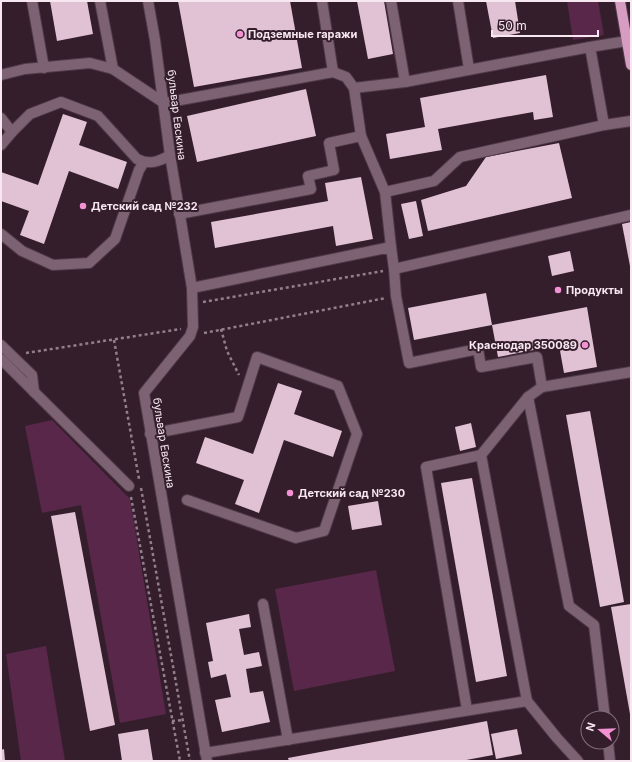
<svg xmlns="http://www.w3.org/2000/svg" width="632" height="762" font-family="Inter,sans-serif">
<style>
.green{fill:#582749}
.building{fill:#e1c2d5}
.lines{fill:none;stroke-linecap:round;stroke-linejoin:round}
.minor-casing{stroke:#4f3a48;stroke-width:12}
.major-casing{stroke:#4f3a48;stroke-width:12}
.path{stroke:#937f8c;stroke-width:2.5;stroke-dasharray:3 3;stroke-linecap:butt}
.minor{stroke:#7d6273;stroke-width:10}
.major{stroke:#d69cc1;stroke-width:10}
.poi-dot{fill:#f491d3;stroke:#341e2c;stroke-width:1.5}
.labels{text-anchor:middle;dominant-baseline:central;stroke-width:4;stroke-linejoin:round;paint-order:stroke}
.poi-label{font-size:11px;font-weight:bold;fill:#f7e7f1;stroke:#341e2c;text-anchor:start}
.street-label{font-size:11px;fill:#f7e7f1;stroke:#341e2c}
</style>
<rect width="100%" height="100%" fill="#341e2c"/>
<g class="green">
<polygon points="567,1 598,1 604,35 573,40"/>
<polygon points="52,420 130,499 166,714 120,723 81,505 42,513 25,426"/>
<polygon points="376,570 395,671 294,691 275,589"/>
<polygon points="46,646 65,761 21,761 6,654"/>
</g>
<g class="building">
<polygon points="50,1 87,1 93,34 57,41"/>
<polygon points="178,1 290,1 302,68 194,87"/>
<polygon points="357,1 384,1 393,54 368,59"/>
<polygon points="486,1 515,1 520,33 493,38"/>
<polygon points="546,75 553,117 534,120 533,112 438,129 442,150 390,159 386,134 425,127 420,98"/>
<polygon points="306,89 316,136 197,162 187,116"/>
<polygon points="63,114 87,122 79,145 127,162 118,189 69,171 44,244 20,235 29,211 1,201 1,172 38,185"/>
<polygon points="559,143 572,198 428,231 421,200 466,186 486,157"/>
<polygon points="361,177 373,239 336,246 333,226 215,248 211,222 328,201 325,183"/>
<polygon points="416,201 423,236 409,239 401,204"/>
<polygon points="631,222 631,266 630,266 622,224"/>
<polygon points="570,251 574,271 552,276 548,256"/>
<polygon points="486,293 492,325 414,340 408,308"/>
<polygon points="587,307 597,367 564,373 559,345 498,357 492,325"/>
<polygon points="278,383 302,391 294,414 342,431 333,457 284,440 259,513 235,504 244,480 196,463 205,437 253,454"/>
<polygon points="590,411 624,602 600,607 566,415"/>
<polygon points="471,423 476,447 460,451 455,427"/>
<polygon points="472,478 507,676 476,682 441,483"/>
<polygon points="378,501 382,525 352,530 348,506"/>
<polygon points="75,512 115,725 90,731 51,516"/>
<polygon points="631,604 631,714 630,714 611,607"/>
<polygon points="249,614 251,627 239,629 244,655 259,652 262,666 246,669 250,693 263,691 270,722 222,732 215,700 231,697 226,674 211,678 208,662 213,661 206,623"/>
<polygon points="487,721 493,755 461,761 289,761 288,758"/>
<polygon points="148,729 153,761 122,761 118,734"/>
<polygon points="517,729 522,754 496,759 491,734"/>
<polygon points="4,749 5,761 1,761 1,750"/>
</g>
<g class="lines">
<defs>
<g id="minor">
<polyline points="32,1 44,68"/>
<polyline points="100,1 113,69"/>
<polyline points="148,1 155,40 170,155 192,288 193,327 190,336 144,393 207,761"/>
<polyline points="322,1 333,72"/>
<polyline points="391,1 405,82"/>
<polyline points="458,1 469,69"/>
<polyline points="590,47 604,125"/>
<polyline points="1,75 25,69 90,63 113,69 164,103 333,72 346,77 354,88 405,82 590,47 627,41"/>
<polyline points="1,118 12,132"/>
<polyline points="361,136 385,192 391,247"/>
<path d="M 1,145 L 12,132 L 30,114 L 61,102 L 98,116 L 137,159 C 149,165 159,162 170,155"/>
<polyline points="385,192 434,181 460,157 604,125 631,121"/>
<polyline points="179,214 311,189 308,176 334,170 329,143 361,136 354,88"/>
<polyline points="1,234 22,251 53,265 89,263 115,239 139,170 144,162"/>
<polyline points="394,269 631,215"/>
<polyline points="192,288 391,247 394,269 396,296 409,363 478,349 481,367 537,357 542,387"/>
<polyline points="1,345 32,375 34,392"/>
<polyline points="1,359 129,486"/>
<polyline points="528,397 569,606 594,625 605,718"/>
<polyline points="150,434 238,417 257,357 338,386 357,434 324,531 296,538 187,500"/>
<polyline points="263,604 288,740"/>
<polyline points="527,701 481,455 528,397 542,387 631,372"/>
<polyline points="467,710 426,467 481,455"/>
<polyline points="608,742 610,761"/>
<polyline points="205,753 527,701 557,738 578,761"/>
</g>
<polyline id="major" points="620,1 631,65"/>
</defs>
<use href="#minor" class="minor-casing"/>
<use href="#major" class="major-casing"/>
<g class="path">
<polyline points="203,302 383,271"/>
<polyline points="221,329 227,351 239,375"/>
<polyline points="204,333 386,298"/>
<polyline points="114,340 139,479"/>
<polyline points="26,353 181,329"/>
<polyline points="141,488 190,761"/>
<polyline points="131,497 180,761"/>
<polyline points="172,721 183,720"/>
</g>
<use href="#minor" class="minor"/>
<use href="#major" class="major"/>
</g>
<g class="poi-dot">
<circle cx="240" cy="34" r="4"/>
<circle cx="83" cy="206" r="4"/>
<circle cx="558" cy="290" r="4"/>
<circle cx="585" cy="345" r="4"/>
<circle cx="290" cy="493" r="4"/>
</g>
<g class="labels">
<g class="poi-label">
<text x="248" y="34">Подземные гаражи</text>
<text x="91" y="206">Детский сад №232</text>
<text x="566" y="290">Продукты</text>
<text x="577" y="345" text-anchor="end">Краснодар 350089</text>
<text x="298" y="493">Детский сад №230</text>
</g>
<g class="street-label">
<text transform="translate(177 115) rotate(83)">бульвар Евскина</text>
<text transform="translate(164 443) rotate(81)">бульвар Евскина</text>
</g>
</g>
<rect width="632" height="762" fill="none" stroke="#f7e7f1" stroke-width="4"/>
<g transform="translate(600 730) rotate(289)"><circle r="19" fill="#341e2c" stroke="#826e7b"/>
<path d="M0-3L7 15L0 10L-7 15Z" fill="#f491d3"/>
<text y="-6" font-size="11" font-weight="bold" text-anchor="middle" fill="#f7e7f1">N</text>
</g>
<path d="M492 30v6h106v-6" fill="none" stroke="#f7e7f1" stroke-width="2"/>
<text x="498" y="30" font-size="12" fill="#f7e7f1" stroke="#341e2c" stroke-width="3" paint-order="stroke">50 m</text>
</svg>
